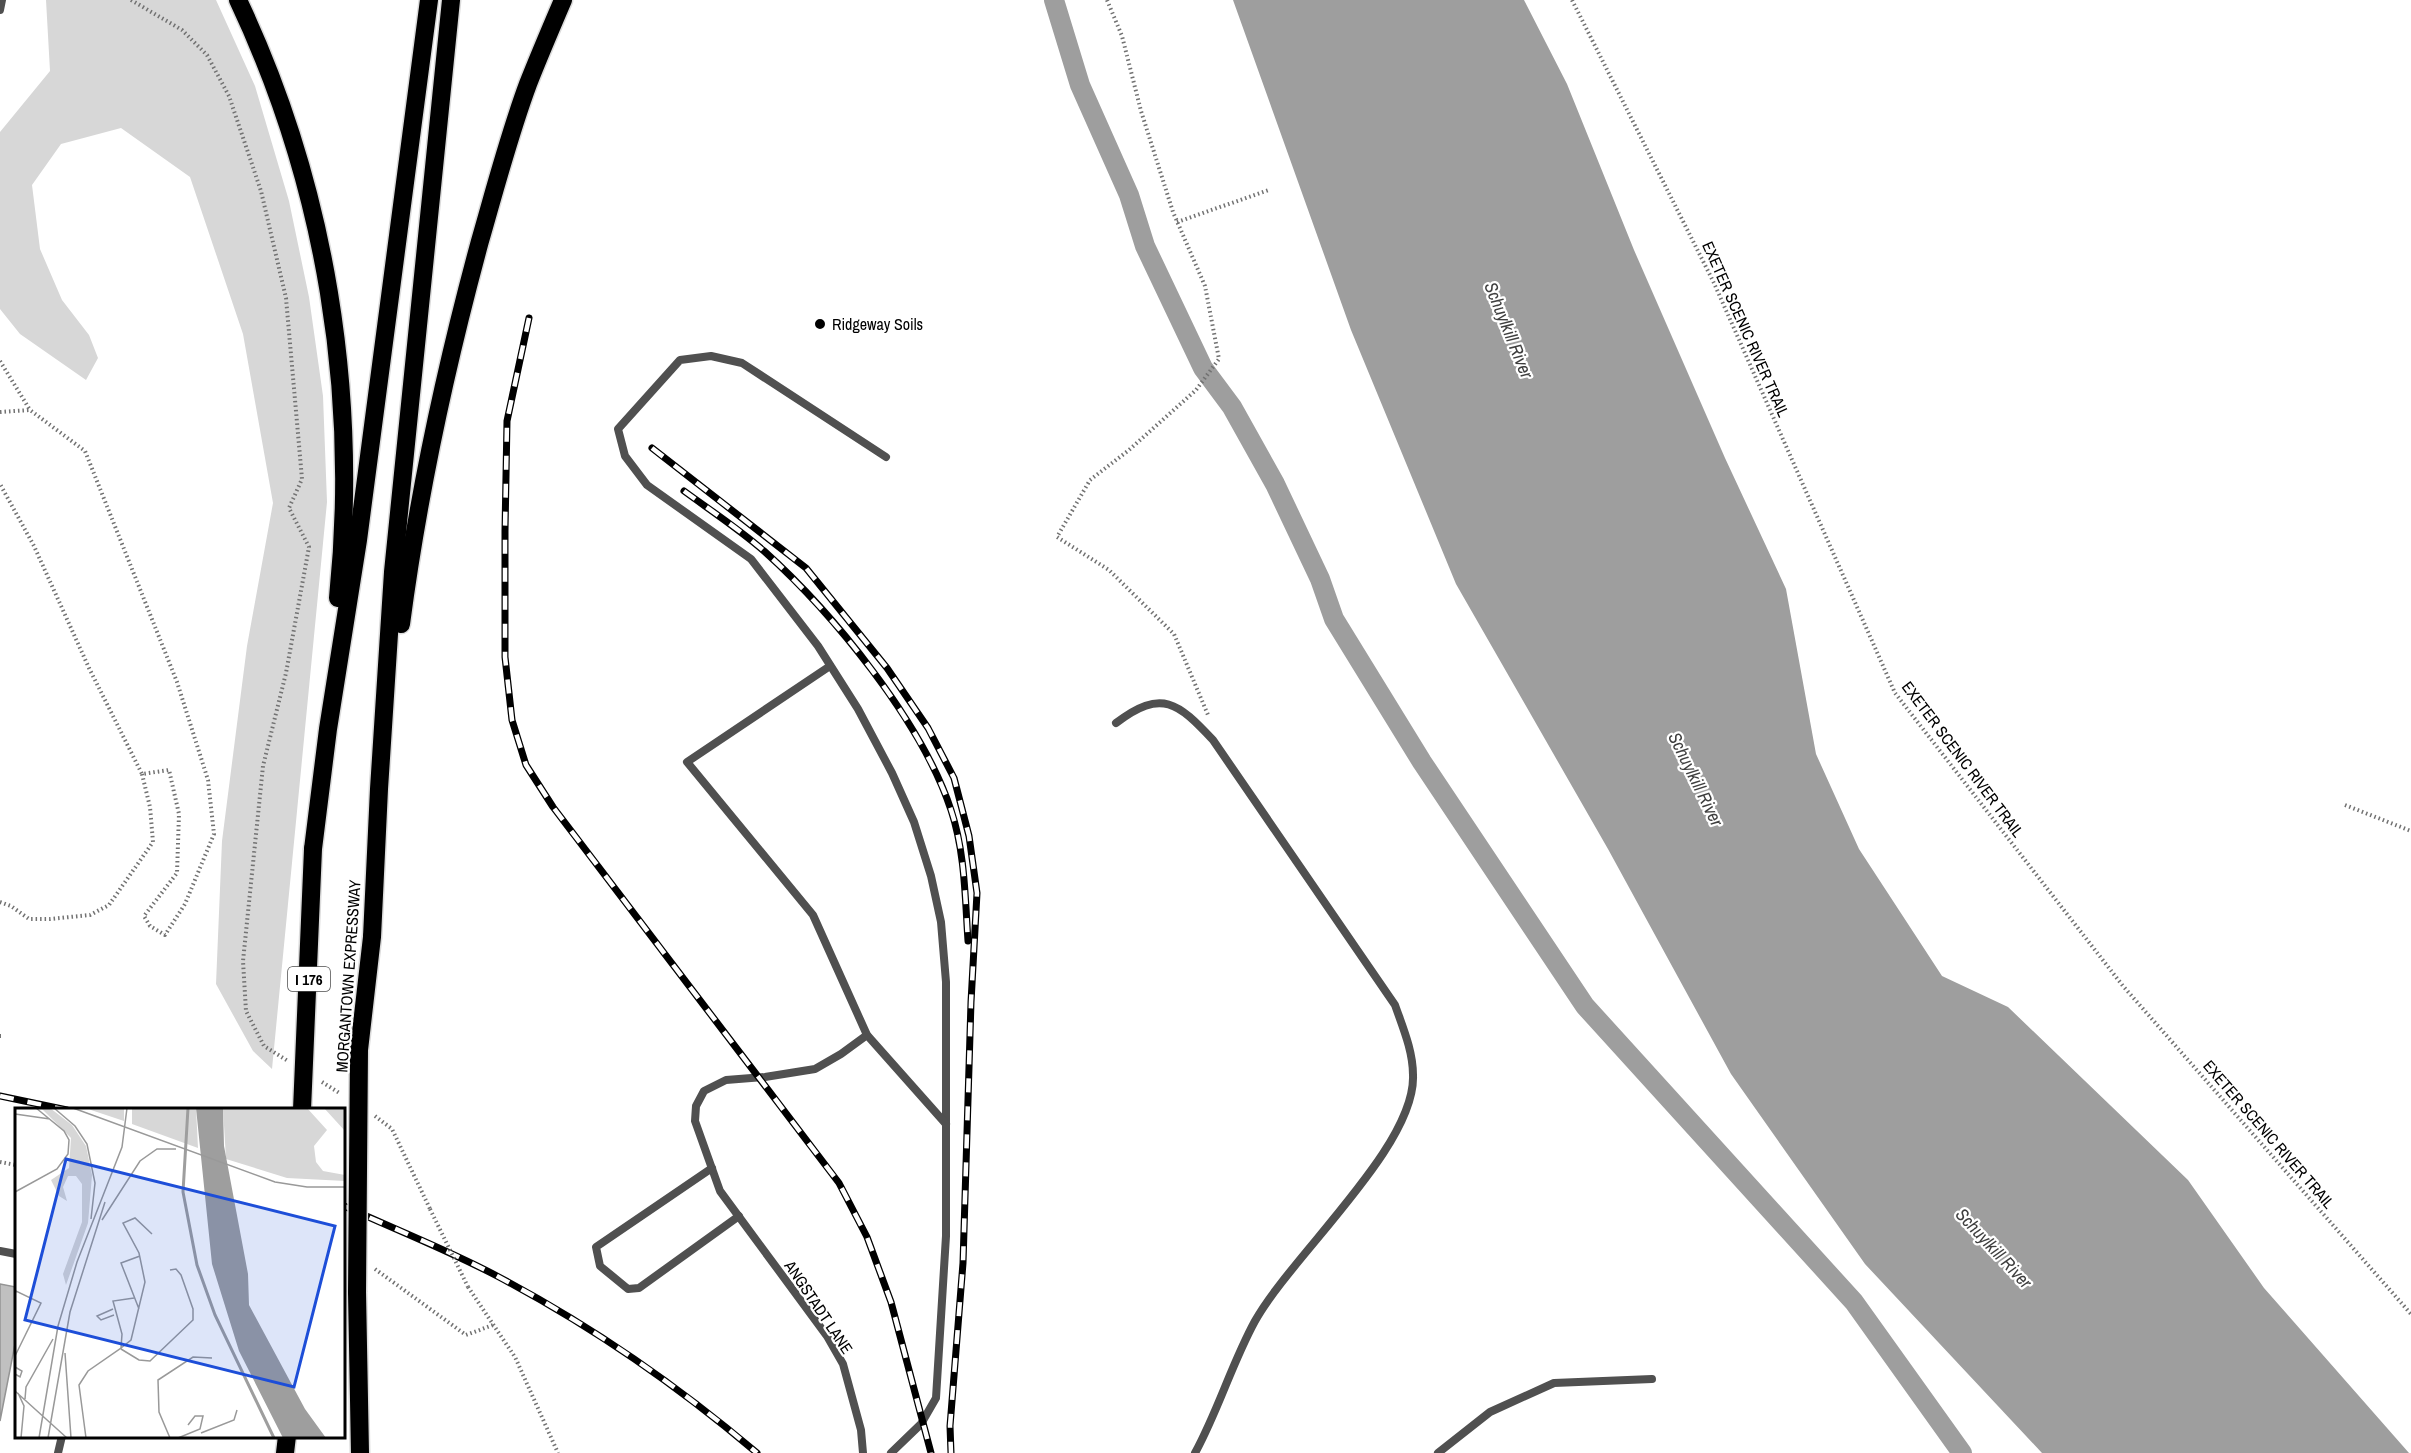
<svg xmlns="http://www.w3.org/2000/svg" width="2411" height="1453" font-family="'Archivo Narrow',sans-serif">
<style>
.green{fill:#d7d7d7}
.water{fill:#9e9e9e}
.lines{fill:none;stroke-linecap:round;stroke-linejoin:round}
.canal{stroke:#9e9e9e;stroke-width:20}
.building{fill:#c0c0c0;stroke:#949494;stroke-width:1.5}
.highway-casing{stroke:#dbdbdb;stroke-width:21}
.path{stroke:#727272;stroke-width:4;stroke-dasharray:1.5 3;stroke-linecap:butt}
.lane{stroke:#505050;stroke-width:8}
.highway{stroke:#000;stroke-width:18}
.rail-casing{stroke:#000;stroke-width:7}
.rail{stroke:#fff;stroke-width:4.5;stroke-dasharray:14;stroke-linecap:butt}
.highway-bridge-casing{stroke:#dbdbdb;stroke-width:21;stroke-linecap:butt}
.path-bridge{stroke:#727272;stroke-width:4;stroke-dasharray:1.5 3;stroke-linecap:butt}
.highway-bridge{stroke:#000;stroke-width:18}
.poi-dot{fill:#000;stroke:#fff;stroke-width:2}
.labels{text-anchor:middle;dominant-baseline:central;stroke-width:4.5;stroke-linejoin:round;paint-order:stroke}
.shield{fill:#fff;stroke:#4c4c4c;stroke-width:1.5}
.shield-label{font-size:15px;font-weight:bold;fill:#000}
.poi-label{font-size:16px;fill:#000;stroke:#fff;text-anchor:start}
.street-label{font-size:16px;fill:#000;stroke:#fff}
.water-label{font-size:18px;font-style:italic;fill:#3f3f3f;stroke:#fff}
.inset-river{fill:none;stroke:#9e9e9e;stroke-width:3}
.inset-road{fill:none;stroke:#999;stroke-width:1.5}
.view{fill:#1d4ed8;fill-opacity:0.15;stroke:#1d4ed8;stroke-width:3}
.inset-edge{fill:none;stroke:#000;stroke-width:3}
</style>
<rect width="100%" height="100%" fill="#fff"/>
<polygon class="green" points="46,0 216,0 255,86 289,201 309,297 323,396 327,502 272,1069 253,1051 216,984 222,841 247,646 273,503 243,334 190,177 121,128 61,144 32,185 40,249 62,300 89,335 98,358 86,380 20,334 0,309 0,132 50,71"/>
<polygon class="water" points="1233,0 1524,0 1567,84 1634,250 1725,458 1786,589 1816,754 1859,849 1942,976 2008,1007 2188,1180 2264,1288 2409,1453 2042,1453 1865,1264 1731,1074 1608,849 1456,584 1351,330"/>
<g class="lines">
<polyline class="canal" points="1054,0 1080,85 1129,195 1145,246 1203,368 1232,407 1275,484 1320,579 1334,619 1422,762 1585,1006 1854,1302 1962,1453"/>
</g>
<polygon class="building" points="0,1284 16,1287 16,1339 0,1421"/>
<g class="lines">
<defs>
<g id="highway">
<path d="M 238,0 C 326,186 359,394 338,598"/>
<path d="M 401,624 C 418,495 446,366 480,241 C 495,189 509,135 528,84 C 539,56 551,28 563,0"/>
<polyline points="313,849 328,729 358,540 429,0"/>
<polyline points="372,937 379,789 393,572 451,0"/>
<polyline points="357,1292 360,1453"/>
<polyline points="285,1453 287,1436"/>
</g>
</defs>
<use href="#highway" class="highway-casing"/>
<g class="path">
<polyline points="131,0 182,30 207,55 229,96 261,191 286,298 302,479 289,508 309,547 286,673 263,766 243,961 246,1011 264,1046 288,1061"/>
<polyline points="1107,0 1122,36 1141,111 1173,212 1205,286 1219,359 1196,390 1129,450 1090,480 1057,537 1109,570 1174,634 1208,715"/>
<polyline points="1572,0 1714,283 1895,693 2123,986 2411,1314"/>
<polyline points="1177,222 1269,190"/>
<polyline points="0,361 30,410"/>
<polyline points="0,412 30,410 85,451 177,682 208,780 214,834 185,904 165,935 150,926 144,916 177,873 179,814 169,770 142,774 89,668 34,546 0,484"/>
<polyline points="2345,805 2411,831"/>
<polyline points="0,902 11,906 29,919 50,919 90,915 109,905 153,842 150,807 142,774"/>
<polyline points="0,1036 1,1036"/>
<polyline points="322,1082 341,1094"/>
<polyline points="375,1116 392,1129 430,1209"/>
<polyline points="0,1162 16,1165"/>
<polyline points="375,1269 466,1335 493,1325"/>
<polyline points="468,1287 515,1357 558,1453"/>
</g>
<g class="lane">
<polyline points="0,10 2,0"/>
<polyline points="886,457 742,363 711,356 680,360 618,429 625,456 647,485 751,559 818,646 858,709 892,773 914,822 931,876 941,922 946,982 946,1236 936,1398 921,1424 891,1453"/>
<polyline points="830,666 687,762 813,915 867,1035 946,1124"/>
<path d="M 1116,723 C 1162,688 1178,703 1213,740 L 1395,1005 C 1403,1028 1413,1051 1413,1075 C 1416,1146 1292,1255 1255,1321 C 1232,1363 1218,1411 1195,1453"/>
<polyline points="712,1168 596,1247 600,1266 628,1289 639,1288 739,1216"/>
<polyline points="0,1251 16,1254"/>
<polyline points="58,1453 62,1436"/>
<polyline points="863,1453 861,1430 843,1364 827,1336 720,1191 695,1121 696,1106 704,1091 726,1080 765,1077 815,1069 841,1054 867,1035"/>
<polyline points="1438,1453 1490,1412 1554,1383 1652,1379"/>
</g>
<use href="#highway" class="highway"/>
<defs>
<g id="rail">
<polyline points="529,318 507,421 505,531 505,657 512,720 526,765 553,807 839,1183 867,1237 891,1302 931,1453"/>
<polyline points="652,448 806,568 887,668 928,728 954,778 969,836 977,893 971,1002 963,1263 950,1426 951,1453"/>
<path d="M 684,491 C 710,510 739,529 764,551 C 833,613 922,722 951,810 C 965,852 965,897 968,941"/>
<polyline points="0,1096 67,1110"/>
<path d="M 344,1206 C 394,1229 448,1250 497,1276 C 590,1325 677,1385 757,1453"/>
</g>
</defs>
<use href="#rail" class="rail-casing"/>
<use href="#rail" class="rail"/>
<defs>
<g id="highway-bridge">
<polyline points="302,1110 313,849"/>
<polyline points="357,1292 359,1050 372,937"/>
</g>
</defs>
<use href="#highway-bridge" class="highway-bridge-casing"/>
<polyline class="path-bridge" points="430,1209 468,1287"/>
<use href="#highway-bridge" class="highway-bridge"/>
</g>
<circle class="poi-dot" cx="820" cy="324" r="6"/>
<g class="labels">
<rect class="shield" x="288" y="967" width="42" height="24" rx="4.5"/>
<g class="shield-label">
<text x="309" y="979">I 176</text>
</g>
<g class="poi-label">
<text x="832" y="324">Ridgeway Soils</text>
</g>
<g class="street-label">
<text transform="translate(1746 329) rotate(66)">EXETER SCENIC RIVER TRAIL</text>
<text transform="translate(1963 759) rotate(53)">EXETER SCENIC RIVER TRAIL</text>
<text transform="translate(348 976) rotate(-86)">MORGANTOWN EXPRESSWAY</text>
<text transform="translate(2269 1134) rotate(49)">EXETER SCENIC RIVER TRAIL</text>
<text transform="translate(819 1307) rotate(56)">ANGSTADT LANE</text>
</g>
<g class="water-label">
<text transform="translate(1509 330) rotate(68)">Schuylkill River</text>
<text transform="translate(1696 779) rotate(64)">Schuylkill River</text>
<text transform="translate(1994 1248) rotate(47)">Schuylkill River</text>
</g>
</g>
<g transform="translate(15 1108)">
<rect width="330" height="330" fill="#fff"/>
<path d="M 26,0 L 35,0 L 57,17 L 71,38 L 77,67 L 73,115 L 51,177 L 48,166 L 67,114 L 67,76 L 61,68 L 53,68 L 48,79 L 52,93 L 44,88 L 36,72 L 54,60 L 56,30 ZM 73,0 L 109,0 L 109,13 L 76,2 ZM 117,0 L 181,0 L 183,40 L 117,16 ZM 208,0 L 292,0 L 312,22 L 299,38 L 301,54 L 308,63 L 330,67 L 330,73 L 272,70 L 211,51 ZM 309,0 L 330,0 L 330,23 Z" fill="#d7d7d7"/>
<path d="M 181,0 L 208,0 L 209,38 L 233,166 L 234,197 L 290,301 L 311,330 L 268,330 L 224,243 L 197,156 Z" fill="#9e9e9e"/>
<path class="inset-river" d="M 173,0 L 168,84 L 182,157 L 200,207 L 259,330"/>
<path class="inset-road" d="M 39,0 L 60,18 L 72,36 L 80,75 L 76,111M 58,0 L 260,74 L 292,79 L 330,79M 0,6 L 35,11M 0,84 L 42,61 L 53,46 L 54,32 L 49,23 L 21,0M 87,112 L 125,53 L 142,41 L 161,41M 0,186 L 1,183 L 26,195 L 0,248M 98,201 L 82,208 L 86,212 L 99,207M 124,201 L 106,155 L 125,148M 106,240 L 116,232 L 130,174 L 124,145 L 108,115 L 120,110 L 137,126M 106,241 L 124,252 L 135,253 L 178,212 L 178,201 L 166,167 L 161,161 L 155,162M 50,245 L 56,330M 0,259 L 7,263 L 5,269 L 0,266M 0,283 L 52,330M 3,285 L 9,298 L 6,330M 10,291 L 11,279 L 38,231M 186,325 L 219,312 L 222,302M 24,330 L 43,218 L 62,154 L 107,39 L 112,0M 33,330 L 55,204 L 90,94M 71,330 L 64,277 L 73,263 L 106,240 L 107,226 L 98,193 L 119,190M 155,330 L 144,304 L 143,272 L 178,249 L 197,250M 163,330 L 185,321 L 188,308 L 180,308 L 173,317"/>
<path class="view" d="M 51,51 L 320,118 L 279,279 L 10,212 Z"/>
<rect width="330" height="330" class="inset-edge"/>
</g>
</svg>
